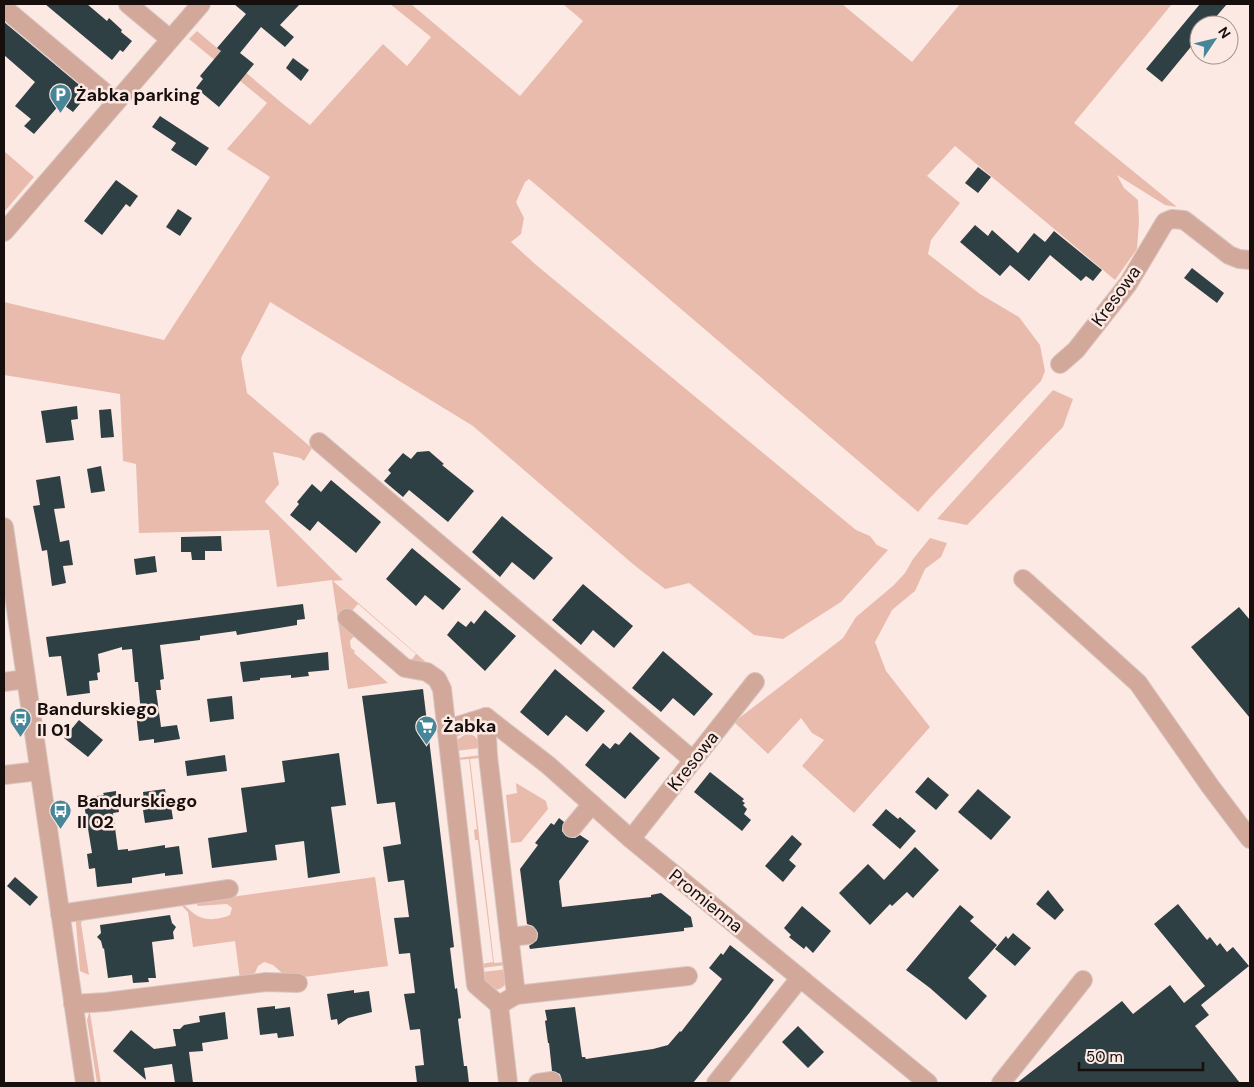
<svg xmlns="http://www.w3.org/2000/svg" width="1254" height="1087" font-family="'DM Sans',sans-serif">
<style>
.green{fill:#e9bbad}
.building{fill:#2f4045}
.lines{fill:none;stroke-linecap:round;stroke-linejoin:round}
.minor-casing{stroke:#d8c6c1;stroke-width:20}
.minor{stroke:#d2a89a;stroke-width:18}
.labels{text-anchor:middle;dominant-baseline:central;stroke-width:5;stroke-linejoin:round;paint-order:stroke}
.poi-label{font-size:18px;font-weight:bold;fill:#160f0d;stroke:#fde9e3;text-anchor:start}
.street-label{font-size:18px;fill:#160f0d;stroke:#fde9e3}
</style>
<rect width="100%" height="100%" fill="#fde9e3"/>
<g class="green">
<polygon points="390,4 411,4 520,96 583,21 563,4 842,4 912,62 960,4 1172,4 1074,123 1177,207 1165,205 1117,175 1124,188 1138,200 1139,222 1137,249 1115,280 955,146 927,176 960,203 931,240 928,254 980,294 1019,317 1040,345 1045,371 1041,381 930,498 918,512 542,190 529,179 525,182 516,202 524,218 521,234 511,242 535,264 856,530 870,536 877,545 888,550 841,602 783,639 754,635 689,583 665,589 634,565 473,426 270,302 241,358 247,393 312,448 304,461 300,458 273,452 279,484 265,501 266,503 343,580 333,581 435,670 409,663 416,654 358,604 350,613 356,634 350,641 351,648 355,651 354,653 388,683 348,689 332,580 277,587 269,530 139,533 136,464 123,461 120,394 4,375 4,302 164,340 270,177 227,149 267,103 189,39 197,31 283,104 310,125 383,44 407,66 431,37"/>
<polygon points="4,151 34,177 4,212"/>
<polygon points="1053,390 1073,399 1063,427 967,525 937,519"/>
<polygon points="930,538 947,543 941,557 925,569 915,591 892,610 875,642 886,671 930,727 854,813 802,766 824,740 812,733 801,718 768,754 734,722 843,638 856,617 894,585 905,573 913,559"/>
<path d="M 466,734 C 475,734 479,739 480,748 L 456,751 L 458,739 Z"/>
<polygon points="481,755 481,758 470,759 494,963 506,962 506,965 482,968 481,964 493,962 478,840 475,840 474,830 477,829 469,759 457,760 457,758"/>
<polygon points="516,783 546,801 548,809 521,842 511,843 506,795 517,793"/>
<path d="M 375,877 L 388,966 L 289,979 L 273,965 L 264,962 L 258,966 L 255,973 L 240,979 L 235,941 L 193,947 L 188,912 L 179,903 C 185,904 187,908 192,912 C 203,922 218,920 230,915 L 232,908 L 227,904 L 198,906 L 195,902 Z"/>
<polygon points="86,915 81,923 89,975 80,971 76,923 76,919"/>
<path d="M 507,969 C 507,979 508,989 494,990 C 486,986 483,981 483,972 Z"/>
<polygon points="152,1005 90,1013 101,1083 97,1083 87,1020 90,1010"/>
</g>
<g class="building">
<polygon points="45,4 87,4 107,21 109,18 122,30 121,32 132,41 123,52 120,50 112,60"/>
<polygon points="234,4 300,4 280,25 294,37 285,47 261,27 240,53 254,64 219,107 196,88 203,79 200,76 221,51 217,48 246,14"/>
<polygon points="1200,4 1227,4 1209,25 1199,25 1199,37 1162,82 1146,69"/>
<polygon points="4,22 89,93 73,112 61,103 34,134 24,126 31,119 15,106 35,82 4,55"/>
<polygon points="293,58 309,70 301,81 286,68"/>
<polygon points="160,116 209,148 196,166 171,150 176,143 152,127"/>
<polygon points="978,167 991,177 978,193 965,183"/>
<polygon points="116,180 138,196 130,207 126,204 102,235 84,221"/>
<polygon points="178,209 192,218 180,236 166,227"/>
<polygon points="975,225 988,236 992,230 1018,253 1034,233 1045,242 1054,231 1102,270 1093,281 1086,276 1081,281 1050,255 1029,281 1010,265 1000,276 960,242"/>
<polygon points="1192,268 1224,293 1217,303 1184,278"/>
<polygon points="77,406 78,419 71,420 74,440 46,443 41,411"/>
<polygon points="111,409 114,437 101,438 99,410"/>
<polygon points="429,451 444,464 442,465 474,491 448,522 409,490 403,497 384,481 391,473 388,470 403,453 411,459 417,452"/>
<polygon points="101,466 105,491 91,493 87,469"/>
<polygon points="60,476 65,508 54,509 60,542 69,540 73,565 63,566 66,583 52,586 47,550 42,551 33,506 40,505 36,480"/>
<polygon points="331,480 381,522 356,553 318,521 310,531 290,515 299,504 297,502 312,484 321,492"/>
<polygon points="502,516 553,558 534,580 512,562 500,577 472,552"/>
<polygon points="221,536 222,551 205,551 205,560 192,560 191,552 181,552 181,537"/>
<polygon points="412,548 461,589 443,610 425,595 416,606 386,579"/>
<polygon points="155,556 157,572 136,575 134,559"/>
<polygon points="583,584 633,626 614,648 593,630 581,645 552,620"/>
<polygon points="303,604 305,619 297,620 297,625 237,635 236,631 200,636 200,640 160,645 164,679 160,680 161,690 156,690 161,727 177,725 180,739 154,743 154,739 139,741 136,713 141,713 138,682 135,682 132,649 122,650 122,647 98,654 100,672 97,673 98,680 89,681 90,693 67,696 61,656 49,657 46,637"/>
<polygon points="1239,607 1250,620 1250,718 1191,647"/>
<polygon points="485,610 516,636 485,671 447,635 458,621 466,627 471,621 474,624"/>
<polygon points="663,651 713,694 694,716 673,698 661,712 632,688"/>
<polygon points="328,652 329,670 308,672 309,676 291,678 291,675 260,678 260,680 243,682 240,662"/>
<polygon points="555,669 605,711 587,732 566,715 548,736 520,712"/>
<polygon points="423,689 454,947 450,948 455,989 457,988 461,1018 458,1019 464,1066 467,1066 469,1083 417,1083 415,1066 424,1065 420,1029 410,1030 404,994 415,993 410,953 399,954 394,918 409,917 404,880 388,882 383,847 401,844 395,802 377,804 362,696"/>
<polygon points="232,696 234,719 210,722 207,699"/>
<polygon points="79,720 103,740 88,757 64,738"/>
<polygon points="630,732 660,758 625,799 585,765 603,743 610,749 615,743 619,745"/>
<polygon points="339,753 346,805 331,807 340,873 308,878 304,841 275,845 277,860 212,868 208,838 247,832 241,788 285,782 282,761"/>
<polygon points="225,755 227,771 187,776 185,761"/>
<polygon points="710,772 744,799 742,801 745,803 743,805 747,809 744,814 751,820 742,831 694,792"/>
<polygon points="928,777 949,795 936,810 915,792"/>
<polygon points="165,789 168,806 171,806 173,819 145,823 143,810 145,810 143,792"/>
<polygon points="978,789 1011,817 991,840 958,812"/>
<polygon points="116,791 119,812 113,813 118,850 128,849 128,851 165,845 165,848 179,846 183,874 165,876 165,873 132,878 132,883 97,887 95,868 89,869 87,854 92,853 83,798 104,795 103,793"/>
<polygon points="886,809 898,819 900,817 916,831 900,849 872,825"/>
<polygon points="559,818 564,822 562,831 566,836 575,838 580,835 589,841 559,881 562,907 651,897 651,895 661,893 691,917 693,927 684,928 684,931 530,949 529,946 537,940 538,933 533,926 527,924 520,869 538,845 535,843 551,823 554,825"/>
<polygon points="792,835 802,844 789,860 796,866 783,882 765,866"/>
<polygon points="915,847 939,870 913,898 907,892 892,906 890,904 870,925 839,893 868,864 884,880"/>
<polygon points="15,877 38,897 30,906 7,886"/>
<polygon points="1048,890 1064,910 1055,920 1036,904"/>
<polygon points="1178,904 1207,940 1210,937 1217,946 1220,943 1227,952 1233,947 1249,966 1201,1005 1209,1015 1195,1026 1240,1083 1017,1083 1122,1001 1133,1014 1170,985 1184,1003 1205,986 1154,924"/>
<polygon points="960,905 974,917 970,921 997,945 968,978 987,996 966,1020 930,988 906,970"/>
<polygon points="802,906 831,931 813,953 806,946 804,949 789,937 791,935 784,928"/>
<polygon points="170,915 172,923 176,927 173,932 174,939 152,942 156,978 148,978 149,982 133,983 132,975 108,978 104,948 103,949 101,941 97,937 101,933 100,925"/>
<polygon points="1013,933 1031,948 1015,966 995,949 1006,936 1008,939"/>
<polygon points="730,945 774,980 750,1012 693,1083 562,1083 560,1074 552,1071 549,1043 548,1043 545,1021 547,1020 545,1010 575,1007 582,1057 585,1057 586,1059 653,1049 668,1045 680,1031 681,1032 722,979 709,968 721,953 723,955"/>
<polygon points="354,990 354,993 369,991 372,1012 348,1018 338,1025 337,1019 331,1020 327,994"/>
<polygon points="275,1006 275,1009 290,1007 294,1036 278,1038 277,1033 260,1035 257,1008"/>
<polygon points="225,1012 228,1039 202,1043 203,1051 189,1052 193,1083 175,1083 172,1064 144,1068 146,1080 113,1051 131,1030 154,1049 176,1046 173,1029 180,1029 184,1025 200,1022 199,1016"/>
<polygon points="798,1026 824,1052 808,1068 782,1042"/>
</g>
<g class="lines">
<defs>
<g id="minor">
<polyline points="128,4 170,39"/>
<polyline points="4,8 116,102"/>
<polyline points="4,232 201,4"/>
<polyline points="1060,364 1076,350 1128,284 1165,222 1172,219 1184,220 1229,255 1239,259 1250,260"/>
<polyline points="319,442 693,760"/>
<polyline points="4,527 85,1083"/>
<polyline points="1023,579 1138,683 1210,786 1250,839"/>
<polyline points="347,618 405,668 427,672 437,679 442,689 476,985 499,1005"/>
<polyline points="4,682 26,679"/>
<polyline points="486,717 548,765 631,839 928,1083"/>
<polyline points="486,717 488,756 516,995 499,1005 508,1083"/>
<polyline points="447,729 486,717"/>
<polyline points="4,775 39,771"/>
<polyline points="572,828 592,804"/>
<polyline points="631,839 755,682"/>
<polyline points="60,914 229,889"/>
<polyline points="509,937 528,935"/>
<polyline points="516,995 688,976"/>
<polyline points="73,1004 106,1002 266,982 298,983"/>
<polyline points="538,1083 552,1081"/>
<polyline points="716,1083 800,978"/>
<polyline points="1001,1083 1083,980"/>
</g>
</defs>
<use href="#minor" class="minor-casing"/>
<use href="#minor" class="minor"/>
</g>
<defs>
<symbol id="parking-pin" viewBox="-11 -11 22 30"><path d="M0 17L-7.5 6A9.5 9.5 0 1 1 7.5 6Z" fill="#458699" stroke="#fde9e3"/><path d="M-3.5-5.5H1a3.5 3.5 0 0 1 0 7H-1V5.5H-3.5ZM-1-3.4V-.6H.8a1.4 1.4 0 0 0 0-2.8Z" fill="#fff"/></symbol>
<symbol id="bus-pin" viewBox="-11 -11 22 30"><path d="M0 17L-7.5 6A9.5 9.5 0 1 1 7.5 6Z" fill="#458699" stroke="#fde9e3"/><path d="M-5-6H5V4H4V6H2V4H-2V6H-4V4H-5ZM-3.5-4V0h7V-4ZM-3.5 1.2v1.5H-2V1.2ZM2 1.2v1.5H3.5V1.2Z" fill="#fff"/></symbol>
<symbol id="supermarket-pin" viewBox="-11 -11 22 30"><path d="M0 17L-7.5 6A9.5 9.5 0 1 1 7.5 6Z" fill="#458699" stroke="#fde9e3"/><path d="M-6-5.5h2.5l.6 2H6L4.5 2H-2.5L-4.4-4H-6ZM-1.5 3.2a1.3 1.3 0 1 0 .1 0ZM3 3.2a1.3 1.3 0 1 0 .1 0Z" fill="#fff"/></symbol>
</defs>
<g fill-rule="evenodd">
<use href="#parking-pin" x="48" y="82" width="25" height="34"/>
<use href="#bus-pin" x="8" y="706" width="25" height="34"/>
<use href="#supermarket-pin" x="414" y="714" width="25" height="34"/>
<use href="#bus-pin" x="48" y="798" width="25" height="34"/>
</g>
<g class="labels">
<g class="poi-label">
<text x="76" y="95">Żabka parking</text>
<text x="37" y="709">Bandurskiego<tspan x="37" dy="21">II 01</tspan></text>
<text x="443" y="726">Żabka</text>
<text x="77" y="801">Bandurskiego<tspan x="77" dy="21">II 02</tspan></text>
</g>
<g class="street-label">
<text transform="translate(1116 296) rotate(-54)">Kresowa</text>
<text transform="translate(693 761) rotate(-52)">Kresowa</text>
<text transform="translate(706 901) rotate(39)">Promienna</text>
</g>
</g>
<rect width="1254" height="1087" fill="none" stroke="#160f0d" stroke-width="10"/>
<g transform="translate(1214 40) rotate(55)"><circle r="24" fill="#fde9e3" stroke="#a1928d"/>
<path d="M0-4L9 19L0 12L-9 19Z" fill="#458699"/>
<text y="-8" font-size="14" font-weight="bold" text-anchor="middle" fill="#160f0d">N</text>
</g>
<path d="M1079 1062v8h124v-8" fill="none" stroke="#160f0d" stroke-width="2.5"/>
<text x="1086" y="1062" font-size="15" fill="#160f0d" stroke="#fde9e3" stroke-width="4" paint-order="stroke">50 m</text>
</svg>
